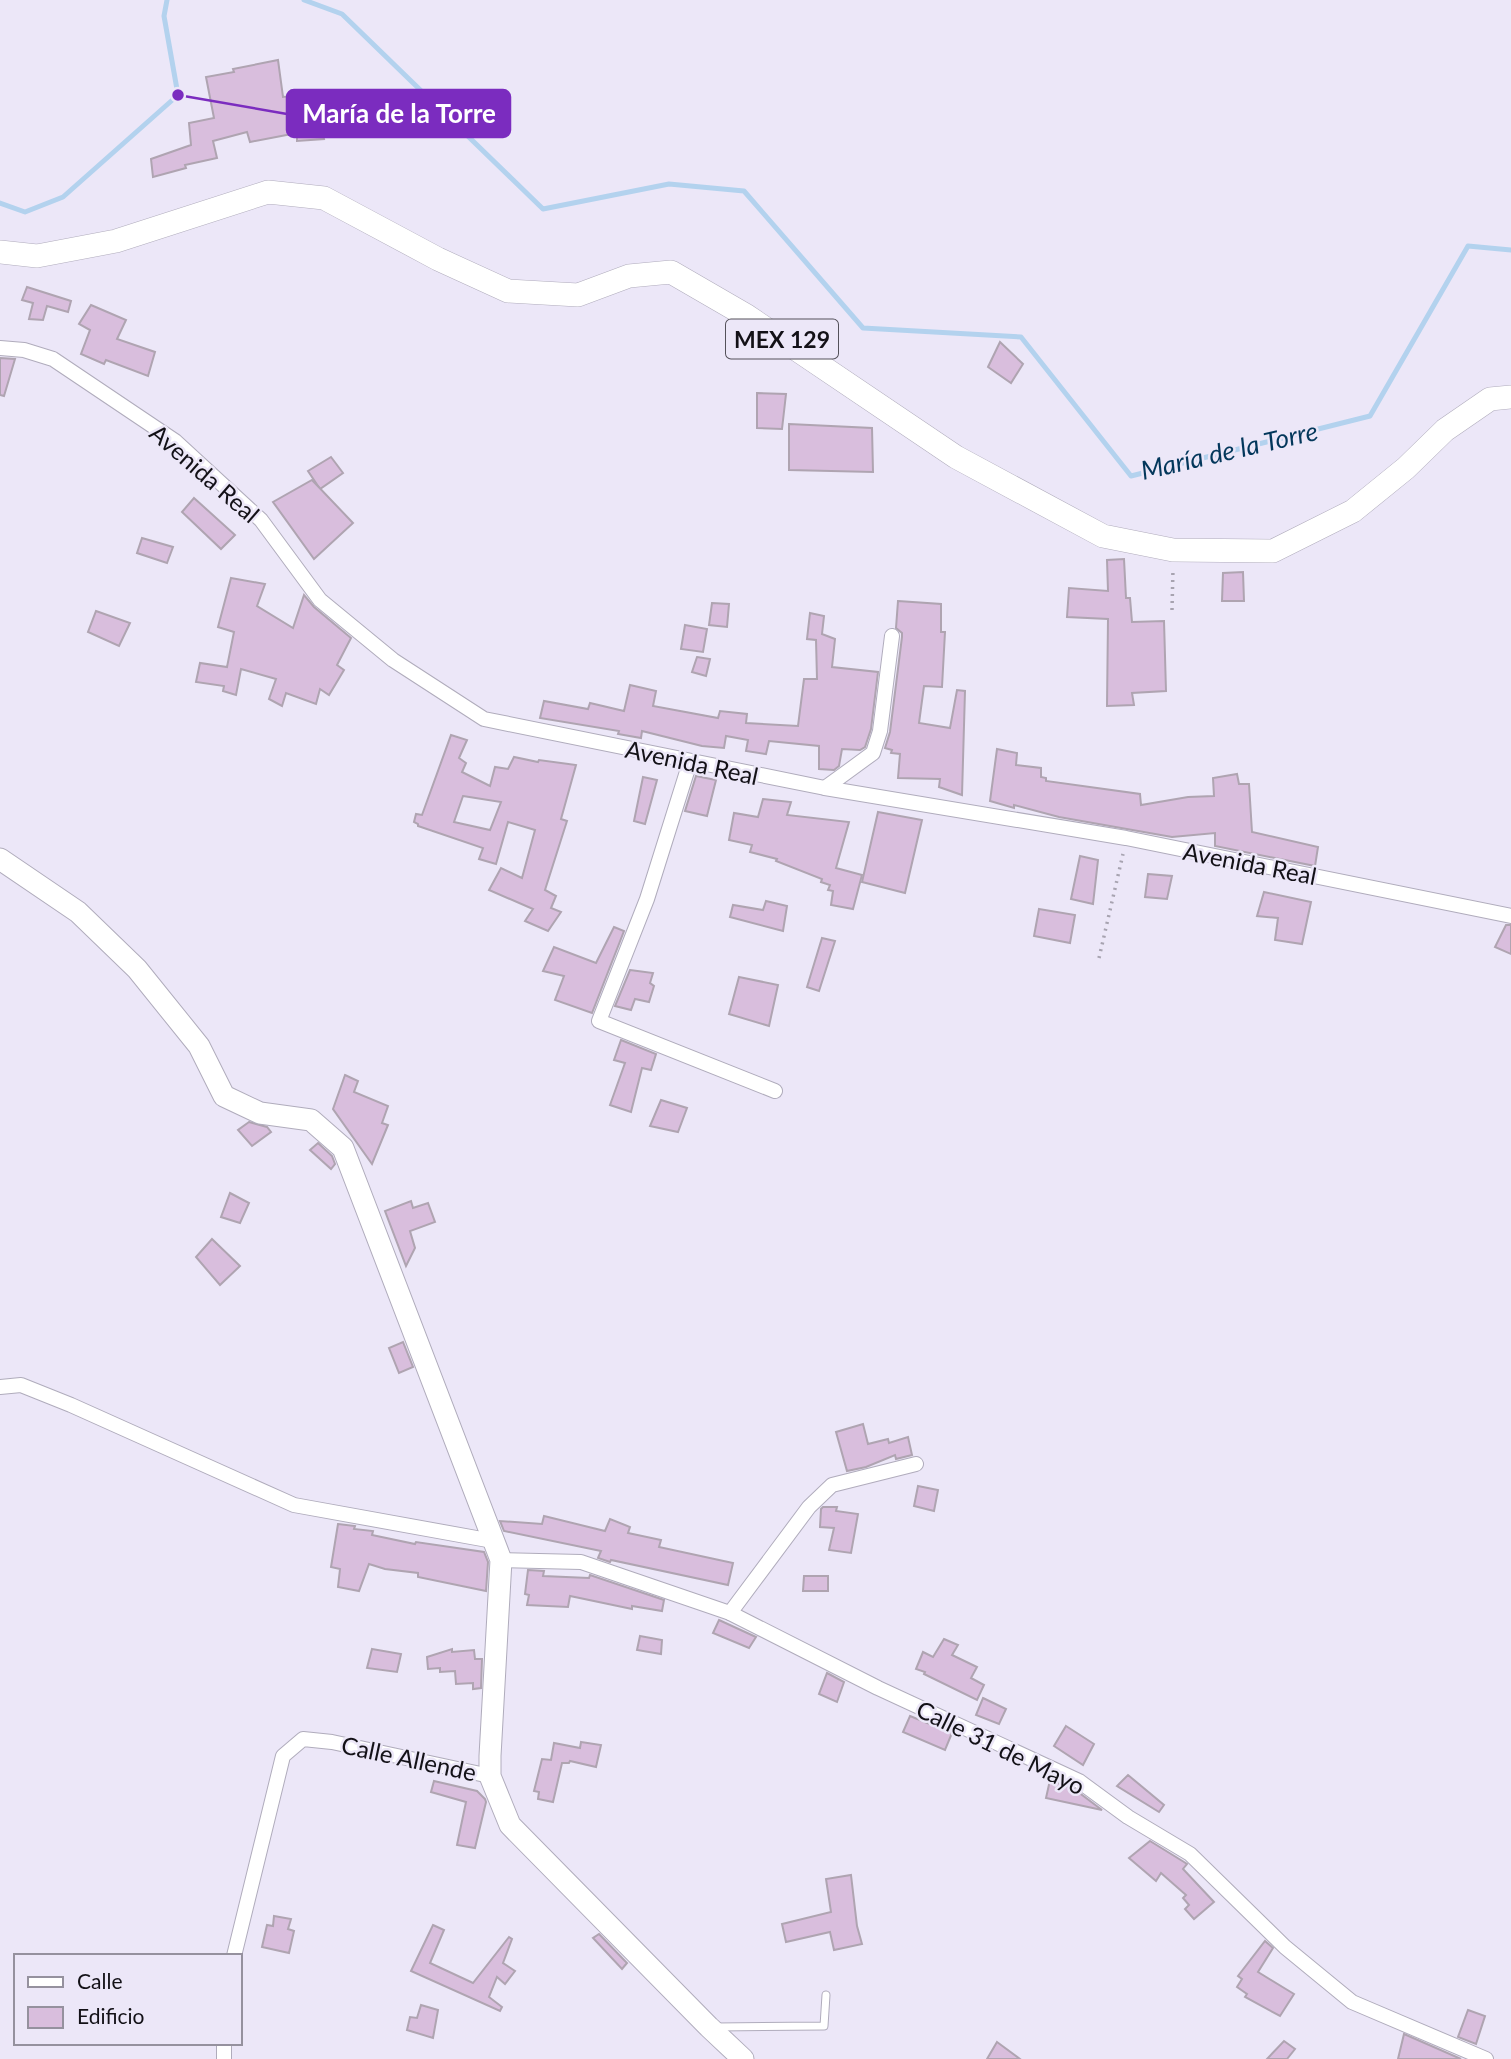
<svg xmlns="http://www.w3.org/2000/svg" width="1511" height="2059" font-family="Lato,sans-serif">
<style>
.lines{fill:none;stroke-linecap:round;stroke-linejoin:round}
.stream{stroke:#b3d2ee;stroke-width:5}
.building{fill:#d9bedd;stroke:#afa4b1;stroke-width:2;fill-rule:evenodd}
.lane-casing{stroke:#b0acbc;stroke-width:9}
.street-casing{stroke:#b0acbc;stroke-width:16}
.secondary-casing{stroke:#b0acbc;stroke-width:23}
.primary-casing{stroke:#b0acbc;stroke-width:24}
.path{stroke:#a7a3b0;stroke-width:3.5;stroke-dasharray:2 5;stroke-linecap:butt}
.lane{stroke:#fff;stroke-width:7}
.street{stroke:#fff;stroke-width:14}
.secondary{stroke:#fff;stroke-width:21}
.primary{stroke:#fff;stroke-width:23}
.labels{text-anchor:middle;dominant-baseline:central;stroke-width:5;stroke-linejoin:round;paint-order:stroke}
.shield{fill:#ece7f8;stroke:#54515a;stroke-width:2}
.shield-label{font-size:23px;font-weight:bold;fill:#131117}
.street-label{font-size:24px;fill:#131117;stroke:#ece7f8}
.water-label{font-size:26px;font-style:italic;fill:#03375b;stroke:#ece7f8}
.leader{fill:none;stroke:#7b2cbf;stroke-width:2.5}
.callout-dot{fill:#7b2cbf;stroke:#ece7f8;stroke-width:2.5}
.callout{fill:#7b2cbf;stroke:#7b2cbf;stroke-width:2.5}
.callout-label{font-size:26px;text-anchor:middle;font-weight:bold;fill:#fff}
</style>
<rect width="100%" height="100%" fill="#ece7f8"/>
<g class="lines">
<g class="stream">
<polyline points="304,0 342,14 543,209 669,184 744,191 863,328 1021,337 1131,476 1370,416 1468,246 1511,250"/>
<polyline points="0,203 25,212 63,197 178,95 164,16 167,0"/>
</g>
</g>
<g class="building">
<polygon points="278,60 283,97 312,94 324,139 297,141 297,133 250,142 247,132 213,141 217,158 185,165 186,168 153,177 151,159 191,145 189,123 214,118 206,77 234,72 233,69"/>
<polygon points="27,287 71,301 68,312 47,306 43,320 29,319 33,303 22,300"/>
<polygon points="91,305 126,320 117,339 155,352 148,376 106,360 104,364 81,354 90,330 79,324"/>
<polygon points="1000,342 1023,364 1011,383 988,367"/>
<polygon points="0,358 15,359 4,396 0,395"/>
<polygon points="757,393 786,394 782,429 757,428"/>
<polygon points="789,424 872,428 873,472 789,470"/>
<polygon points="331,457 343,473 320,489 308,471"/>
<polygon points="312,480 353,523 314,559 273,502"/>
<polygon points="194,498 235,535 221,549 182,512"/>
<polygon points="142,538 173,547 167,563 137,553"/>
<polygon points="1124,559 1126,598 1130,598 1132,622 1164,621 1166,691 1132,693 1134,705 1107,706 1108,619 1067,617 1069,588 1108,591 1107,560"/>
<polygon points="1243,572 1244,601 1222,601 1223,573"/>
<polygon points="231,578 265,584 257,606 293,628 304,595 314,607 351,638 337,665 344,670 329,695 320,689 316,704 286,693 282,706 269,699 276,679 241,669 236,695 223,691 224,686 196,682 200,663 227,667 234,632 218,627"/>
<polygon points="898,601 941,604 941,632 945,632 942,687 924,686 919,723 950,728 957,690 965,691 962,795 939,787 940,779 898,778 900,754 891,753 892,750 885,748 890,732 902,637 902,633 896,628"/>
<polygon points="712,603 729,604 727,627 709,625"/>
<polygon points="96,611 130,623 119,646 88,632"/>
<polygon points="810,613 824,616 822,634 835,639 832,667 878,672 871,729 865,747 860,750 842,749 839,766 834,770 819,769 819,746 769,741 766,754 746,751 748,740 726,736 724,748 702,746 642,731 641,738 618,734 619,731 540,718 544,701 588,709 590,703 624,711 630,685 656,691 653,706 718,718 720,711 747,714 746,723 798,726 804,679 817,679 816,640 807,639"/>
<polygon points="685,625 707,629 703,652 681,649"/>
<polygon points="697,657 710,659 706,676 692,672"/>
<path d="M 451,735 L 467,740 L 459,758 L 466,763 L 462,772 L 490,786 L 495,767 L 508,769 L 514,757 L 538,762 L 539,760 L 576,765 L 561,819 L 567,821 L 545,890 L 556,896 L 551,908 L 561,912 L 548,931 L 525,921 L 533,909 L 489,890 L 501,868 L 522,878 L 535,830 L 508,822 L 496,864 L 479,859 L 483,848 L 418,826 L 418,824 L 414,822 L 416,814 L 422,815 ZM 463,796 L 501,802 L 490,830 L 454,822 Z"/>
<polygon points="997,749 1017,753 1016,765 1041,768 1041,777 1046,778 1046,781 1140,794 1141,805 1188,797 1214,796 1213,778 1237,774 1239,784 1249,784 1252,832 1318,847 1315,866 1215,846 1215,833 1172,837 1059,817 1014,805 1014,808 990,801"/>
<polygon points="696,776 716,780 707,816 685,811"/>
<polygon points="643,777 657,780 645,824 634,821"/>
<polygon points="763,799 791,802 787,815 849,822 836,868 862,875 853,909 831,905 833,891 828,890 830,885 821,882 822,879 776,861 777,859 750,852 752,845 729,840 734,813 758,817"/>
<polygon points="878,812 922,820 905,893 862,882"/>
<polygon points="1080,856 1098,860 1093,904 1071,899"/>
<polygon points="1148,874 1172,876 1167,899 1145,897"/>
<polygon points="1264,892 1311,902 1302,944 1275,940 1278,918 1257,916"/>
<polygon points="766,901 787,906 783,931 730,917 733,905 763,910"/>
<polygon points="1039,909 1075,915 1070,943 1034,936"/>
<polygon points="1506,925 1511,925 1511,954 1495,947"/>
<polygon points="614,927 624,931 592,1013 555,1000 564,976 543,971 554,947 596,963"/>
<polygon points="822,938 835,941 819,991 807,987"/>
<polygon points="630,970 653,973 650,983 654,986 649,1002 635,999 631,1010 615,1006"/>
<polygon points="739,977 778,985 769,1026 729,1014"/>
<polygon points="621,1040 656,1054 651,1070 642,1068 631,1112 610,1105 625,1063 614,1060"/>
<polygon points="345,1075 358,1081 354,1092 388,1106 382,1123 388,1125 372,1164 333,1109"/>
<polygon points="661,1100 687,1108 678,1132 650,1126"/>
<polygon points="249,1122 267,1127 271,1132 252,1146 238,1130"/>
<polygon points="318,1143 332,1156 335,1164 331,1169 310,1150"/>
<polygon points="230,1193 249,1203 240,1223 221,1217"/>
<polygon points="411,1201 413,1208 428,1203 435,1222 410,1231 415,1248 406,1266 385,1211"/>
<polygon points="212,1239 240,1266 220,1285 196,1257"/>
<polygon points="403,1342 413,1367 399,1373 389,1348"/>
<polygon points="863,1424 868,1444 888,1439 889,1443 908,1437 912,1455 896,1459 895,1455 866,1467 847,1471 836,1432"/>
<polygon points="918,1486 938,1490 934,1511 914,1506"/>
<polygon points="823,1507 837,1507 836,1511 858,1514 851,1553 829,1550 834,1528 820,1527 821,1509"/>
<polygon points="544,1516 605,1531 610,1519 630,1527 628,1533 661,1540 659,1547 733,1563 728,1585 611,1560 610,1562 598,1558 601,1551 504,1531 500,1521 542,1524"/>
<polygon points="338,1524 355,1526 354,1529 373,1531 372,1535 415,1544 416,1542 484,1552 488,1562 486,1591 418,1577 418,1573 385,1569 369,1564 359,1591 338,1587 340,1569 331,1567"/>
<polygon points="528,1570 544,1571 543,1576 589,1578 590,1575 664,1600 662,1611 632,1606 632,1609 570,1596 568,1607 527,1605 529,1595 525,1594"/>
<polygon points="804,1576 828,1576 828,1591 803,1591"/>
<polygon points="719,1620 756,1637 749,1648 713,1633"/>
<polygon points="640,1636 662,1640 661,1654 637,1650"/>
<polygon points="944,1639 958,1645 952,1655 977,1667 971,1678 984,1685 977,1700 924,1674 925,1672 916,1669 923,1652 933,1657"/>
<polygon points="372,1649 401,1654 397,1672 367,1668"/>
<polygon points="452,1649 452,1652 474,1650 475,1659 482,1659 481,1688 473,1689 473,1683 456,1684 455,1671 440,1672 440,1668 428,1669 427,1657"/>
<polygon points="827,1673 844,1682 837,1702 819,1694"/>
<polygon points="983,1698 1006,1709 999,1724 976,1715"/>
<polygon points="910,1716 952,1733 945,1750 903,1732"/>
<polygon points="1066,1726 1094,1744 1083,1765 1054,1746"/>
<polygon points="581,1742 601,1745 596,1767 570,1761 569,1763 562,1763 553,1802 538,1799 539,1792 534,1791 542,1759 551,1760 554,1743 580,1748"/>
<polygon points="1128,1775 1164,1805 1159,1812 1117,1786"/>
<polygon points="1050,1780 1074,1789 1102,1810 1046,1798"/>
<polygon points="434,1781 477,1791 485,1799 486,1802 475,1848 457,1845 466,1802 431,1792"/>
<polygon points="1150,1841 1184,1862 1187,1864 1183,1869 1214,1902 1194,1919 1185,1909 1189,1905 1183,1898 1186,1895 1161,1873 1156,1881 1129,1858"/>
<polygon points="851,1875 857,1926 862,1944 834,1950 830,1932 786,1942 782,1924 831,1912 826,1879"/>
<polygon points="274,1916 291,1919 288,1929 294,1931 289,1953 262,1947 267,1925 273,1926"/>
<polygon points="433,1925 444,1930 430,1963 473,1983 509,1937 512,1939 503,1963 515,1971 505,1984 497,1977 489,1997 502,2007 500,2011 411,1971"/>
<polygon points="599,1934 627,1963 622,1969 593,1938"/>
<polygon points="1265,1941 1273,1948 1258,1972 1294,1994 1280,2016 1245,1997 1247,1994 1237,1987 1242,1979 1238,1976"/>
<polygon points="421,2005 438,2010 433,2038 407,2030 410,2017 417,2018"/>
<polygon points="1468,2010 1485,2016 1476,2044 1458,2037"/>
<polygon points="1404,2034 1461,2059 1398,2059"/>
<polygon points="1284,2041 1295,2049 1287,2059 1267,2059"/>
<polygon points="997,2042 1020,2059 987,2059"/>
</g>
<g class="lines">
<defs>
<polyline id="lane" points="717,2027 824,2026 826,1995"/>
<g id="street">
<polyline points="0,348 24,350 53,359 175,441 261,520 320,600 393,660 484,719 825,788 1126,838 1511,916"/>
<polyline points="690,762 647,899 599,1021 775,1091"/>
<polyline points="825,788 873,753 880,731 892,636"/>
<polyline points="0,1387 21,1385 71,1405 294,1505 493,1541"/>
<polyline points="501,1560 581,1562 730,1613 878,1688 1079,1781 1128,1817 1190,1854 1285,1947 1352,2002 1486,2059"/>
<polyline points="730,1613 809,1507 832,1485 916,1464"/>
<polyline points="234,1956 283,1756 303,1739 332,1742 490,1776"/>
<polyline points="224,2043 224,2059"/>
</g>
<polyline id="secondary" points="0,859 78,912 137,969 199,1046 224,1096 260,1113 311,1120 343,1148 501,1560 490,1756 490,1776 510,1825 709,2027 743,2059"/>
<polyline id="primary" points="0,252 37,256 116,241 268,192 324,198 438,259 508,291 578,295 629,276 671,272 747,316 956,457 1103,536 1173,550 1273,551 1353,511 1406,468 1445,430 1490,399 1511,397"/>
</defs>
<use href="#lane" class="lane-casing"/>
<use href="#street" class="street-casing"/>
<use href="#secondary" class="secondary-casing"/>
<use href="#primary" class="primary-casing"/>
<g class="path">
<polyline points="1172,610 1173,569"/>
<polyline points="1099,958 1123,854"/>
</g>
<use href="#lane" class="lane"/>
<use href="#street" class="street"/>
<use href="#secondary" class="secondary"/>
<use href="#primary" class="primary"/>
</g>
<g class="labels">
<rect class="shield" x="726" y="319.5" width="112" height="39" rx="5"/>
<g class="shield-label">
<text x="782" y="339">MEX 129</text>
</g>
<g class="street-label">
<text transform="translate(205 473) rotate(41)">Avenida Real</text>
<text transform="translate(692 762) rotate(12)">Avenida Real</text>
<text transform="translate(1250 863) rotate(11)">Avenida Real</text>
<text transform="translate(1001 1747) rotate(26)">Calle 31 de Mayo</text>
<text transform="translate(409 1758) rotate(12)">Calle Allende</text>
</g>
<g class="water-label">
<text transform="translate(1229 450) rotate(-13)">María de la Torre</text>
</g>
</g>
<path class="leader" d="M178 95L287 114"/>
<circle class="callout-dot" cx="178" cy="95" r="7"/>
<rect class="callout" x="287" y="90" width="223" height="47" rx="7"/>
<g class="callout-label">
<text x="399" y="123">María de la Torre</text>
</g>
<rect x="14" y="1954" width="228" height="91" fill="#ece7f8" stroke="#95919e" stroke-width="2"/>
<rect x="28" y="1977" width="35" height="10" fill="#ffffff" stroke="#95919e" stroke-width="2"/>
<text x="77" y="1989" font-size="21" fill="#131117">Calle</text>
<rect x="28" y="2007" width="35" height="21" fill="#d9bedd" stroke="#95919e" stroke-width="2"/>
<text x="77" y="2024" font-size="21" fill="#131117">Edificio</text>
</svg>
